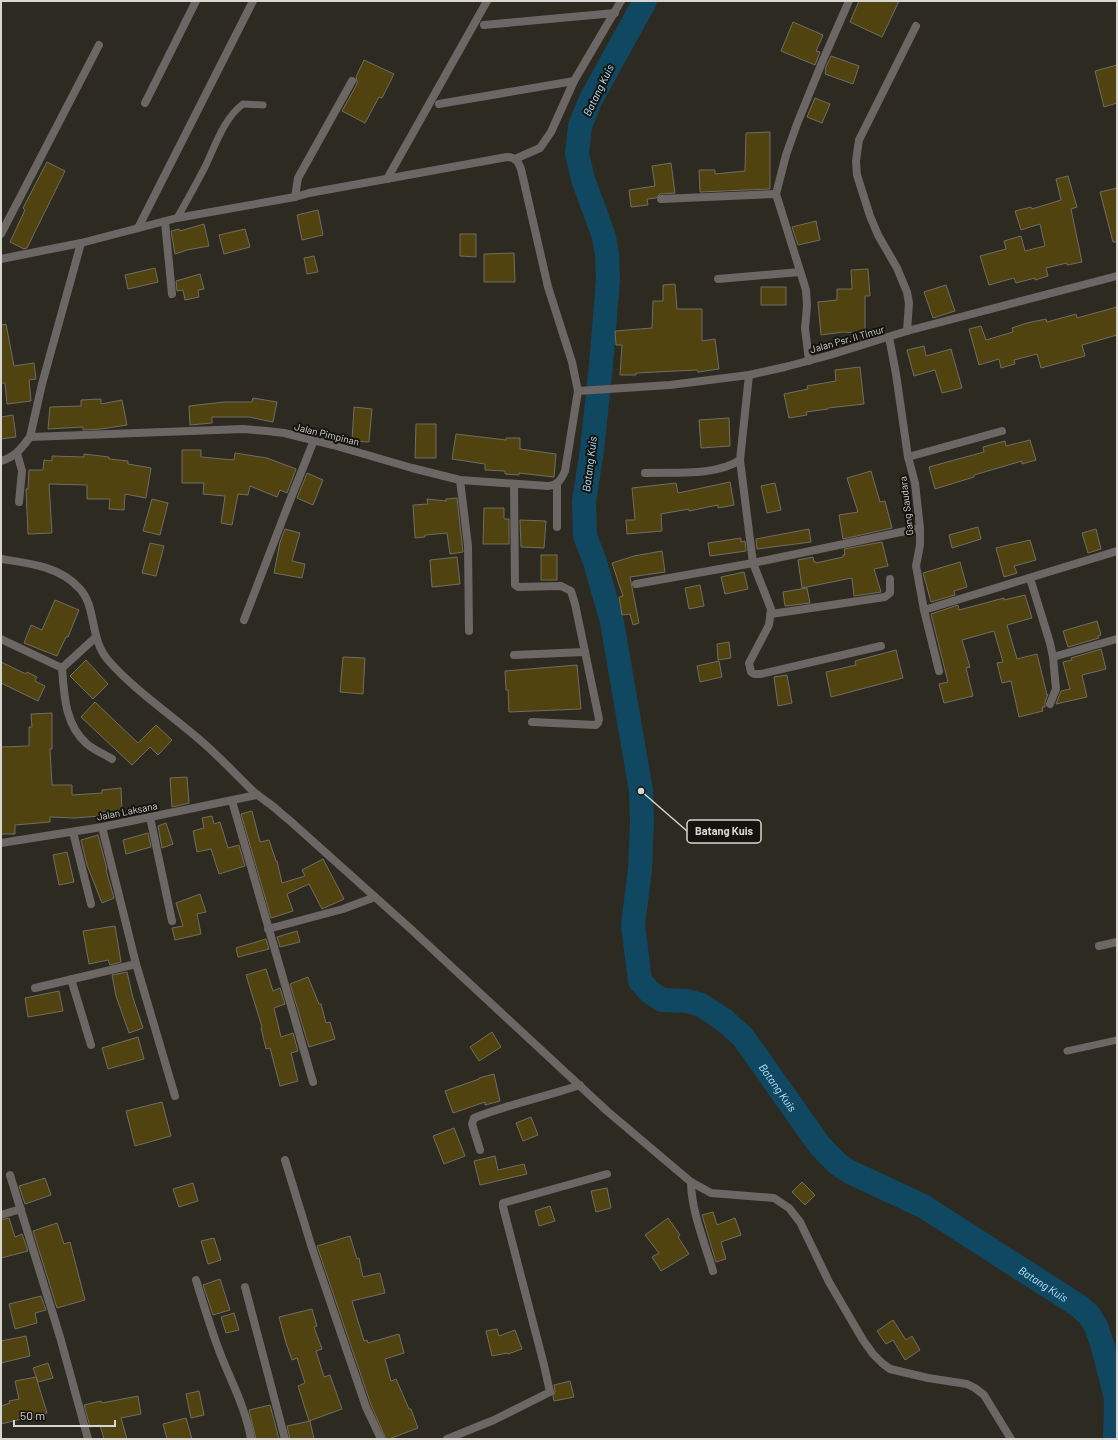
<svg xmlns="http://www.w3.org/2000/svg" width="1118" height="1440" font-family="Barlow,sans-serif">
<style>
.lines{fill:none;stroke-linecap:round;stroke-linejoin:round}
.river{stroke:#114861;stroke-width:24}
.building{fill:#504310;stroke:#706d62}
.service{stroke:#6c6664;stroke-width:7}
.minor{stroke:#6c6664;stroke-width:8}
.labels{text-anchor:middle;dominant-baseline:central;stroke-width:4;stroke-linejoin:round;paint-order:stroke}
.street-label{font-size:10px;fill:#d8d6d0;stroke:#14130f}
.water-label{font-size:11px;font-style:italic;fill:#b8e5ff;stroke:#14130f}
.leader{fill:none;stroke:#d8d6d0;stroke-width:1.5}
.callout-dot{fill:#d8d6d0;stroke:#14130f;stroke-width:1.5}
.callout{fill:#14130f;stroke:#d8d6d0;stroke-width:1.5}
.callout-label{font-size:11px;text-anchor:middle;font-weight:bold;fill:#d8d6d0}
</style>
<rect width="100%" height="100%" fill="#2d2a21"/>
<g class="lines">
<path class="river" id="s1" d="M 645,1 L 591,99 L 580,126 L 577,154 L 583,179 L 604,237 L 607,255 L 608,280 L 601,365 L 592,450 L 584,501 L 585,536 L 595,562 L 612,622 L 641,791 L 642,824 L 640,869 L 633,925 L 640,981 L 650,992 L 662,1000 L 687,1001 L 701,1005 L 724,1020 L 743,1037 L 820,1146 L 839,1165 L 850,1172 L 923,1206 L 1079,1306 L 1089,1315 L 1096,1326 L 1103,1347 L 1116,1398 L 1115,1439"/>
</g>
<g class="building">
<polygon points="859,1 899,1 882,37 850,22"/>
<polygon points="793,22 823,35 816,51 820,52 815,65 781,51"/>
<polygon points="831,56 859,66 853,84 825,74 826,70 825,69"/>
<polygon points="364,60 394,74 382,98 379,97 365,123 342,111 357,84 357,81 356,77"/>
<polygon points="1117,65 1117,103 1104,107 1095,71"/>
<polygon points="815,98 830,104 822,123 807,117"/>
<polygon points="770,132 770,189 700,192 699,170 715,170 715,174 745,171 746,133"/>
<polygon points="47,162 65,171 27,248 24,249 10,242 25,210 23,208"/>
<polygon points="671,163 675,193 660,194 656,198 647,199 648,205 631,207 629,190 655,186 652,166"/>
<polygon points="1068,176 1077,207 1071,209 1082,262 1067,265 1067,263 1046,268 1048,276 1035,280 1035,278 1016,283 1014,278 989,285 980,256 1006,249 1004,241 1021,236 1025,251 1045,246 1040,224 1021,230 1015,211 1031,207 1032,209 1061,200 1056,179"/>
<polygon points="1117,188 1117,242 1113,242 1100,192"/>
<polygon points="318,210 323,235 302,240 297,215"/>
<polygon points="816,221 820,240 798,245 792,227"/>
<polygon points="204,224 209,246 187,250 175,254 171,231 179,229 180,231"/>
<polygon points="245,229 250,247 224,254 219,235"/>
<polygon points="460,234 476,234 476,257 460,256"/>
<polygon points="514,253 515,282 484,282 484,254"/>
<polygon points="314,256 318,272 307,274 304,258"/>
<polygon points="155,268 158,282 128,289 125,275"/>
<polygon points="868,269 870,296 865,296 865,333 843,332 821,335 818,302 837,300 837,289 852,289 851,270"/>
<polygon points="200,274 204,289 198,290 199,297 185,300 183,290 177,291 176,281"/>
<polygon points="675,284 677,309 702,309 702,341 715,339 719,369 698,372 697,370 636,373 636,375 620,375 622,345 616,345 615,331 652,328 653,301 663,301 663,285"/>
<polygon points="946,285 955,311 933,318 924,292"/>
<rect x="761" y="287" width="25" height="18"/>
<polygon points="1117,307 1117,335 1082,345 1085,356 1041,368 1037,354 1014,360 1015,364 1001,368 999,359 979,365 969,329 981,326 986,340 1013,332 1012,328 1027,323 1046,319 1047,322 1076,314 1077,318"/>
<polygon points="6,324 14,366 34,363 36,379 29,380 31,401 7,404 5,383 1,383 1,325"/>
<polygon points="924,346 926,356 951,349 962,388 942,393 935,370 914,376 907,350"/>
<polygon points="860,367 864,404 828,408 828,409 806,412 807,415 789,418 784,394 808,389 807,386 836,381 835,370"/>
<polygon points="253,398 277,402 273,422 249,417 212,417 212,423 190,425 189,406 224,402 252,402"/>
<polygon points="101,399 101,404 122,400 127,425 101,429 83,430 83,427 48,429 50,407 81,406 81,400"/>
<polygon points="354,407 372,409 369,442 352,441"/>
<polygon points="13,415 16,437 1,439 1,417"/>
<polygon points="729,418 730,446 701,448 699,420"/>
<polygon points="416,424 436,424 436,458 415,458"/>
<polygon points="456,434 506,440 506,438 520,438 520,449 556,454 554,477 519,473 519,475 505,474 505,471 485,470 485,464 452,459"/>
<polygon points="1030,440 1036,460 1022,464 1022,461 974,475 974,477 935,489 929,467 984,452 983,447 1005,441 1006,446"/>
<polygon points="182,450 201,450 201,457 234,460 235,453 267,458 296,469 287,493 280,490 277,497 250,486 248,495 238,494 232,525 221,523 225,496 203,494 204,483 182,483"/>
<polygon points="84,454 109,457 109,459 128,461 128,464 151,468 146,498 125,494 124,510 109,509 110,499 87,499 87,485 49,484 52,533 28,534 26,489 28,489 29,470 43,470 44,460 52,461 52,456 84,457"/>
<polygon points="871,471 880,502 885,501 892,528 843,539 839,515 858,512 847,478"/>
<polygon points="307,473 323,480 313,505 297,498"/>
<polygon points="730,482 734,505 718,508 718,505 689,511 689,509 661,514 662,531 627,534 626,520 635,520 632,488 676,483 678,493"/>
<polygon points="775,483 781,510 767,513 761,486"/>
<polygon points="457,498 463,552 450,554 447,533 425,535 425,537 415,538 413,505 428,504 427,499 446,501 446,499"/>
<polygon points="152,499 168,503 160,535 143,531"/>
<polygon points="484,508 504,508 504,519 509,519 509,544 483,544"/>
<polygon points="520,520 546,521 544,548 521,547"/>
<polygon points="978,527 981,539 952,548 949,535"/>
<polygon points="285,529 300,533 292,561 305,564 302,578 274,573 280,542"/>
<polygon points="809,529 811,542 757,549 756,539"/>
<polygon points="1096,529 1101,549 1088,553 1082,533"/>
<polygon points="741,538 741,542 745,541 746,551 710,556 708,543"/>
<polygon points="1030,540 1036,560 1014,566 1017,573 1004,577 996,548"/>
<polygon points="882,542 888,566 874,569 881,592 854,596 852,578 802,588 798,560 813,557 814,562 816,562 816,563 843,557 843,555 845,555 844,549"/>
<polygon points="150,543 164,546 156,576 142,573"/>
<polygon points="662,551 665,572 630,577 639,623 633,625 630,614 622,615 619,597 623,596 612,563 634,556"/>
<rect x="541" y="555" width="16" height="25"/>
<polygon points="457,557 460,584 432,587 430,560"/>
<polygon points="960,562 967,587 954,591 955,595 931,602 923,573"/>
<polygon points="744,572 748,589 725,594 721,577"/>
<polygon points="700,585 704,606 689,609 685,588"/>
<polygon points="807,588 810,603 785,606 783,592"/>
<polygon points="1025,595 1032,618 1007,625 1017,659 1037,654 1047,695 1048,694 1045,702 1045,707 1042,707 1043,711 1019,717 1011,681 1002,683 997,663 1003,662 994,631 962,640 970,667 966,668 973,696 944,703 939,684 948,682 931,614 958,605 959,610 1004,598 1004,600"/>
<polygon points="55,600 79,610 68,637 66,637 57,656 24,643 31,625 42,630"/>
<polygon points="1097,621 1101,635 1098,636 1099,638 1068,647 1063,631"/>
<polygon points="729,642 731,658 718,660 717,644"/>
<polygon points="1101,649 1106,669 1082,675 1087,697 1056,704 1061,691 1070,689 1063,662 1072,660 1071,658"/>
<polygon points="896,650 903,678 831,697 826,672 856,665 855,661"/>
<polygon points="343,657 365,658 363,694 340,692"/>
<polygon points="86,660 108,684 93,699 70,676"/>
<polygon points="719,661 722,677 700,682 697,666"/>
<polygon points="1,662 26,674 27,672 37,677 35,681 45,686 38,701 1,683"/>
<polygon points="577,665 581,709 509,712 508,690 506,690 505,671"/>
<polygon points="787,675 792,703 778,706 774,677"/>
<polygon points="95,702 138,743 156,725 172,740 158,755 150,747 132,765 81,717"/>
<polygon points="52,713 52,749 50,749 52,785 72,785 72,795 102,793 102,790 121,788 122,811 99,812 100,816 75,818 50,817 50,822 15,825 15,834 1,834 1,747 29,746 29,727 32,727 31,714"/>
<polygon points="187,777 189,803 172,807 170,778"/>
<polygon points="252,811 260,842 269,840 276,861 277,861 282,883 305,876 302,870 323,859 344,899 322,909 309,884 287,894 293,911 271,918 241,814"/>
<polygon points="212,816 214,824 220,822 228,848 239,845 245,866 219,874 211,849 197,852 193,831 204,828 202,818"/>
<polygon points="166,823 173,844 162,848 158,826"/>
<polygon points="148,833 151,847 126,854 123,840"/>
<polygon points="98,835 107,869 106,870 114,898 102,903 87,865 81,840"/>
<polygon points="67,852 74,882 59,885 53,855"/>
<polygon points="200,894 206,912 197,914 201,934 175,940 172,928 183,926 176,903"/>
<polygon points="115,926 121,962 110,965 108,960 89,964 83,931"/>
<polygon points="297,931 300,942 280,947 277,937"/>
<polygon points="266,939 269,949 238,957 236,948"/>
<polygon points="266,969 273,991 280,988 285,1004 274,1008 281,1037 293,1033 298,1051 291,1053 298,1081 280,1086 270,1048 266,1049 261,1028 262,1027 246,975"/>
<polygon points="127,972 133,998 143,1028 129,1033 116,996 112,975"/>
<polygon points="308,977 319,1004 321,1004 326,1023 330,1022 335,1039 309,1047 290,984"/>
<polygon points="59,991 63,1011 28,1017 25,998"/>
<polygon points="492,1032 501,1047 479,1061 470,1047"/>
<polygon points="138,1037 144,1059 108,1069 102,1048"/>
<polygon points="494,1074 500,1101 485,1105 485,1102 453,1113 445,1091 479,1079 479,1078"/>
<polygon points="162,1102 171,1136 135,1146 126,1111"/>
<polygon points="531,1117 538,1135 523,1141 516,1123"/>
<polygon points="454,1128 465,1156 444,1164 433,1136"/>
<polygon points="495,1156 498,1170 524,1164 527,1174 480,1185 474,1161"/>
<polygon points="45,1178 51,1195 25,1204 19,1186"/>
<polygon points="802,1182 815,1195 805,1205 792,1192"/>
<polygon points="193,1183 198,1201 179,1207 173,1189"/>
<polygon points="607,1188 611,1208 596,1212 591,1191"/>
<polygon points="550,1206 555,1221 539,1226 535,1211"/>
<polygon points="713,1212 717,1225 735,1218 741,1235 721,1242 726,1259 716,1262 702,1215"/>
<polygon points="9,1218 15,1237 22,1234 28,1251 1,1258 1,1220"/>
<polygon points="668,1218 680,1235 678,1237 689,1254 661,1271 652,1257 659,1253 645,1235"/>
<polygon points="57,1223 64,1244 70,1242 85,1300 57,1308 33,1231"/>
<polygon points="350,1236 357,1259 359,1258 363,1277 380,1273 385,1293 352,1301 364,1341 367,1340 368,1343 399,1334 404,1353 385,1359 391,1381 396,1379 409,1409 411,1409 418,1428 389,1439 386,1439 371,1405 317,1246"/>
<polygon points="214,1238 221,1260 208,1264 201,1241"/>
<polygon points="220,1279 230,1310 213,1315 203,1285"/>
<polygon points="41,1296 46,1310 35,1313 37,1323 15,1329 9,1304"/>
<polygon points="312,1309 317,1326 314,1327 322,1349 316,1351 324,1377 330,1375 342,1409 309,1421 298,1386 305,1383 297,1358 292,1360 286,1343 279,1317"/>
<polygon points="234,1313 239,1330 226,1333 221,1317"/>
<polygon points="893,1320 906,1340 912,1336 920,1350 905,1360 893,1340 886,1344 877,1331"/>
<polygon points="497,1329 499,1336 515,1330 522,1349 508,1354 507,1353 492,1356 486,1331"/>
<polygon points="26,1336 30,1356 1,1363 1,1341"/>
<polygon points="48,1363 53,1378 38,1382 33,1368"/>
<polygon points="36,1377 47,1413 30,1419 30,1417 1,1424 1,1406 10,1403 9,1401 19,1399 15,1381"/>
<polygon points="570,1381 574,1397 554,1401 553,1396 555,1391 554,1385"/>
<polygon points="199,1391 204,1415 191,1418 186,1394"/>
<polygon points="138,1396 141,1414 121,1418 127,1439 104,1439 100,1425 90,1427 84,1405 101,1401 102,1403"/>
<polygon points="270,1405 279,1439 256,1439 249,1410"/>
<polygon points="186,1418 192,1439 167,1439 163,1424"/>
<polygon points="310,1421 314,1439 290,1439 287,1426"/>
</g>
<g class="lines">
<g class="service">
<path d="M 177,218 C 187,201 196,184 205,167 C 215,146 224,118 243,104 L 263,105"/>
<polyline points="1067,1051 1117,1040"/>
</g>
<g class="minor">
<polyline points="484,25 615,13"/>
<polyline points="145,103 196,1"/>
<polyline points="439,104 574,81"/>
<polyline points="515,159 540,148 551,132 574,81 621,1"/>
<polyline points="387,179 487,1"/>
<polyline points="295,197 298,178 352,81"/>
<polyline points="661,199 776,194"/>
<polyline points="165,222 172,294"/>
<polyline points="138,228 253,1"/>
<polyline points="1,234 99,45"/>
<path d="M 1,259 L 81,243 L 177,218 L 295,197 L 309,193 L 507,157 C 515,157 518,161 521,169 L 548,287 L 572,362 L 578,391 L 565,471 C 561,480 558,485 548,486 L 460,480 L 412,468 L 333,445 L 284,433 L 267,431 L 243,429 L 30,437 C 21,449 15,457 1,461"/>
<polyline points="718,279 800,272"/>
<polyline points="907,331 909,303 907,292 897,268 878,235 870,216 857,175 856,161 859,140 916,26"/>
<polyline points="889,337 896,374 908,457 915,483 920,528 920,545 916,566 924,610 939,671"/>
<polyline points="809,361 805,328 807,306 806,290 776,194 786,155 797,124 823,60 849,1"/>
<polyline points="578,391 670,385 749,375 785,367 830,355 907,331 1117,276"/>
<polyline points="30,437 42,384 81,243"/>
<polyline points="17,453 22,471 19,502"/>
<polyline points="908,457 1002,431"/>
<polyline points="740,460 753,563 771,609 769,625 749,663 751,672 754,674 761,674 881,646"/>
<path d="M 645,473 C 673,472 717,476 740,460 L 749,375"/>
<polyline points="460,480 468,546 469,631"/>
<polyline points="514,484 515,585 518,587 561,586 571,591 575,604 599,719 598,723 596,725 532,722"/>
<polyline points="557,527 557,483"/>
<path d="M 1,559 C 28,563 59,566 79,588 C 97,606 89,638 108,660 C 134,690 170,714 200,740 C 219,756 237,776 255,793 C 259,796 263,799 267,802 C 275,807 281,814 288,819 L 413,931 L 607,1111 L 691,1182 L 711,1193 L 774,1198 L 789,1208 L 800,1222 L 829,1282 L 863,1340 L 873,1354 L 882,1363 L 890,1369 L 928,1378 L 967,1384 L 975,1388 L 984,1395 L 1011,1439"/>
<polyline points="1030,578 1050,643 1053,657 1117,639"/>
<polyline points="636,584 753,563 920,528"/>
<polyline points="924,610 1117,551"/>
<polyline points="771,614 885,597 890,593 890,579"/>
<polyline points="244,620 287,508 314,440"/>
<path d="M 96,637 L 62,668 C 64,695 65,725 87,744 C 94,750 104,754 112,759"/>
<polyline points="1,639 62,668"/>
<polyline points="514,655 585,652"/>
<polyline points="1050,704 1056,689 1053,657"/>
<polyline points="232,801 313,1082"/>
<polyline points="150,817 172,921"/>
<polyline points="102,827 136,964 175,1096"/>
<polyline points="73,832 91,904"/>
<polyline points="1,843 102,827 257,795"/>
<polyline points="268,929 343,909 375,897"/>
<polyline points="1099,946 1117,942"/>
<polyline points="71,979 91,1045"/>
<polyline points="35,988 136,964"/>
<path d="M 480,1150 L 472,1124 L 474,1118 C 509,1104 545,1097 580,1085"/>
<polyline points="285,1160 312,1248 366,1407 381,1439"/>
<polyline points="10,1175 60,1337 88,1439"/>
<path d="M 691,1182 C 691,1210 705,1244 713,1271"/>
<polyline points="1,1215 21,1209"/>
<path d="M 196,1280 C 204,1306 212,1333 222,1358 C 233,1385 246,1410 251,1439"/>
<polyline points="245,1287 285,1439"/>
<polyline points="447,1439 494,1420 550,1392 544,1365 503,1207 503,1203 607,1174"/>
</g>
</g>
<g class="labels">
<g class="street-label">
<text transform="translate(847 339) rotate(-16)">Jalan Psr. II Timur</text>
<text transform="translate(327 434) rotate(14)">Jalan Pimpinan</text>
<text transform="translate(906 506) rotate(-97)">Gang Saudara</text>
<text transform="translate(127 811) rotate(-11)">Jalan Laksana</text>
</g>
<g class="water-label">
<text transform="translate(598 90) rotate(-64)">Batang Kuis</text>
<text transform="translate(589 464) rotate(-83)">Batang Kuis</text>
<text stroke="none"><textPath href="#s1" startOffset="1193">Batang Kuis</textPath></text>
<text stroke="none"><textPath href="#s1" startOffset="1529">Batang Kuis</textPath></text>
</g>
</g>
<path class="leader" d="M641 791L687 831"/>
<circle class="callout-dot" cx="641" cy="791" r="4"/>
<rect class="callout" x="687" y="820" width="74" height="23" rx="4"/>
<g class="callout-label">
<text x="724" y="835">Batang Kuis</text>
</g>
<rect width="1118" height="1440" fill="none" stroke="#d8d6d0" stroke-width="4"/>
<path d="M14 1420v6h101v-6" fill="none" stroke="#d8d6d0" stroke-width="2"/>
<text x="20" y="1420" font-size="12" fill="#d8d6d0" stroke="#14130f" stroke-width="3" paint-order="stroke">50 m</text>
</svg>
